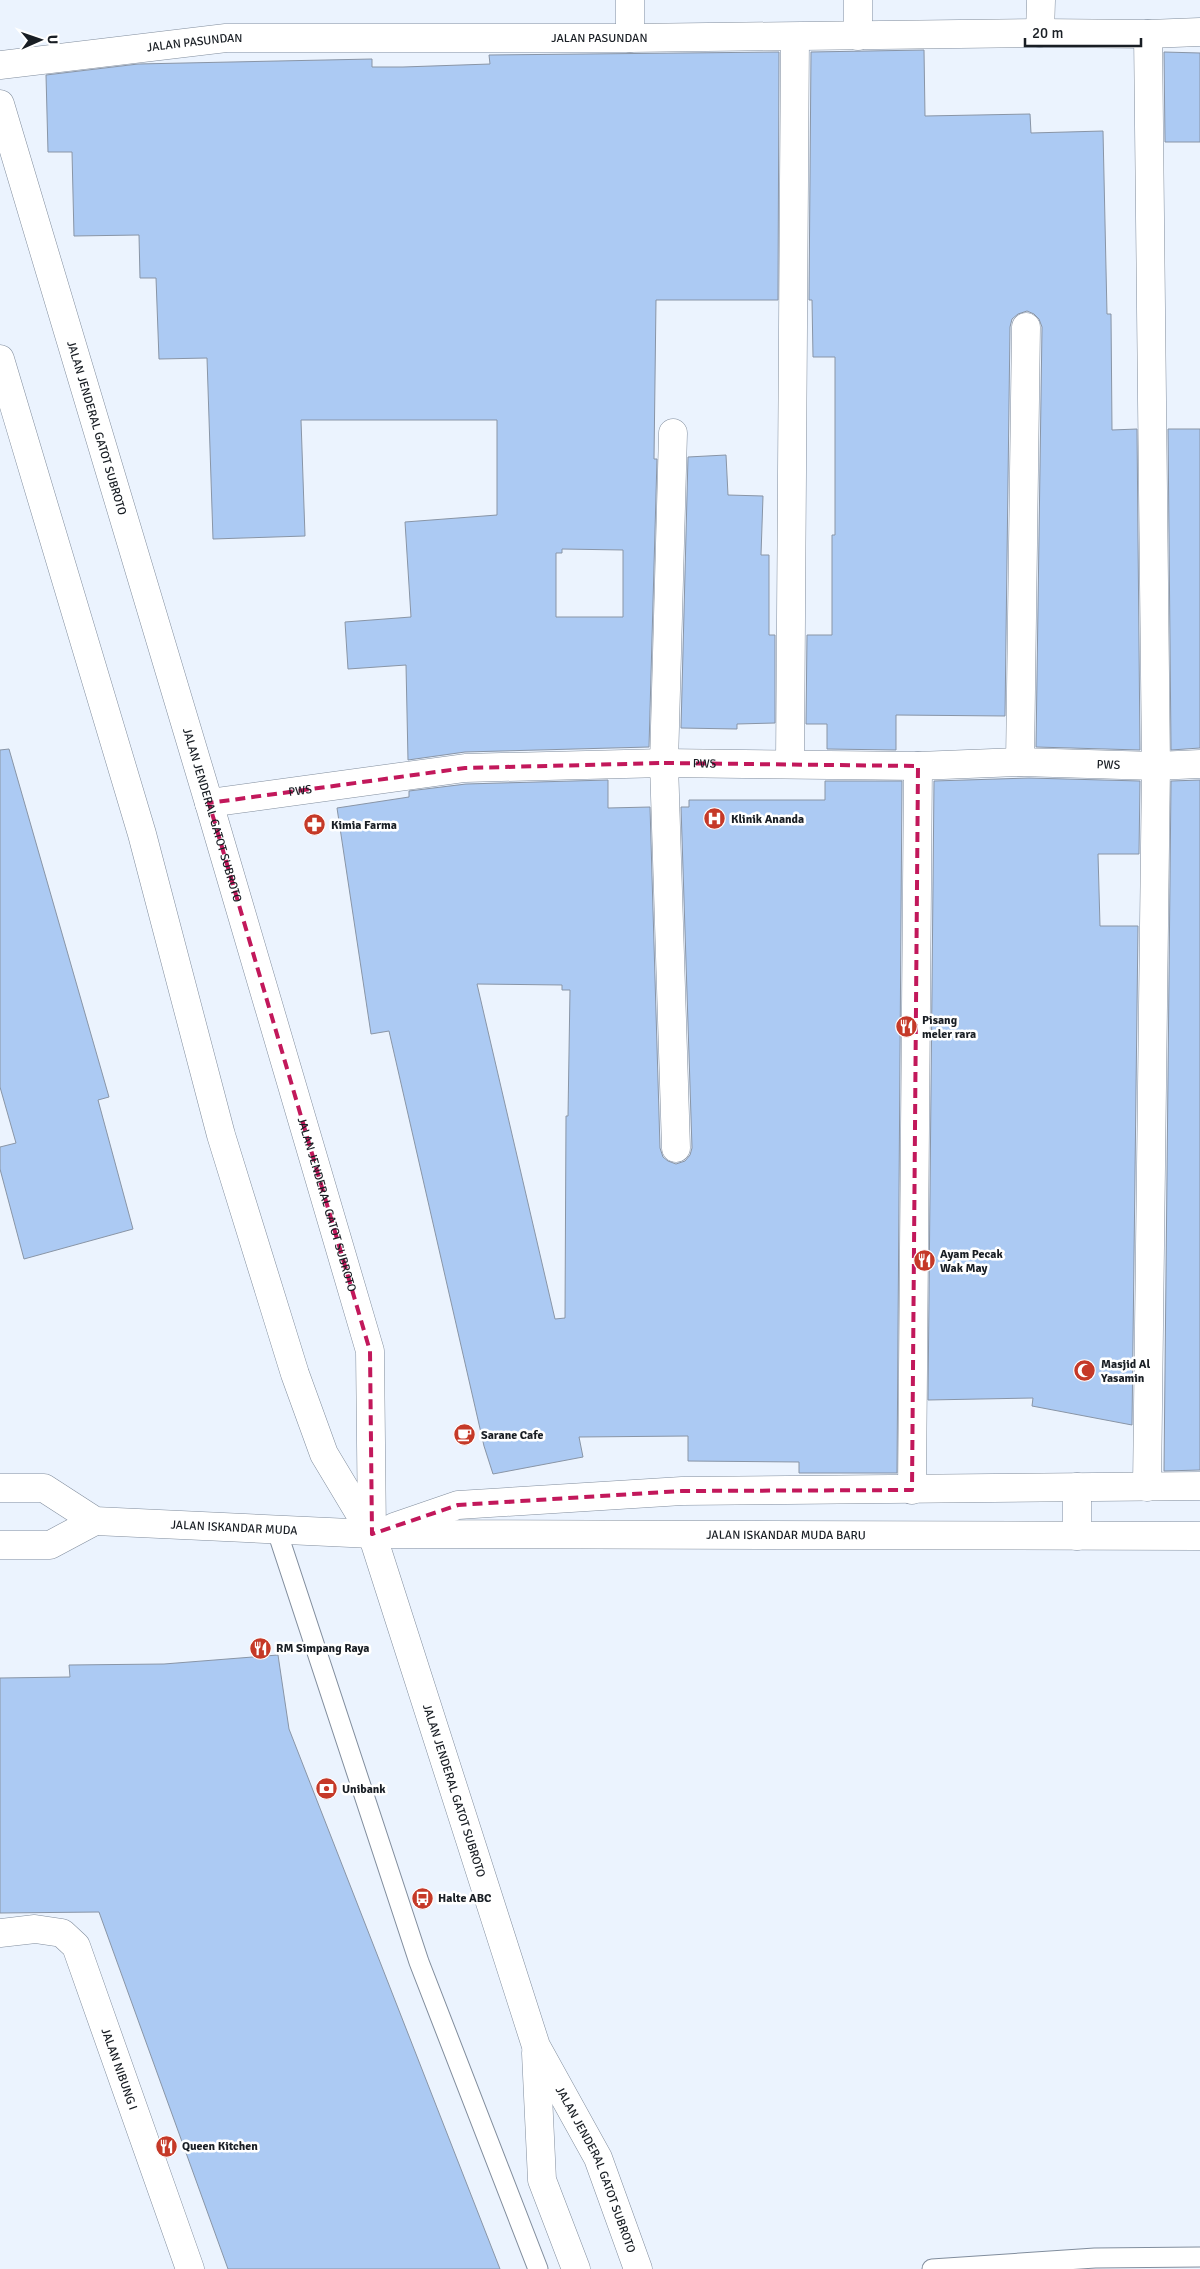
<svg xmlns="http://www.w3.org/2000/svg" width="1200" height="2269" font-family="Signika,sans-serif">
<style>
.building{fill:#accaf3;stroke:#8995a6;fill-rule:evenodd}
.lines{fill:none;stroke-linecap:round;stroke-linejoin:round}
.lane-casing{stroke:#818d9d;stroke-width:21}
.street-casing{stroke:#818d9d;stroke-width:29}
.secondary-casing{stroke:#818d9d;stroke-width:29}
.primary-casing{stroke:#818d9d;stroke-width:29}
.lane{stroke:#fff;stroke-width:19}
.street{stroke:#fff;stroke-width:28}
.secondary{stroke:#fff;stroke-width:28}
.primary{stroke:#fff;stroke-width:28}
.marked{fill:none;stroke:#c2185b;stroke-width:4;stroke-dasharray:10 6;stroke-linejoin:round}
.labels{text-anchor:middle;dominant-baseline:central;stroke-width:5;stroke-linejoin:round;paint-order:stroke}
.street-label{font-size:12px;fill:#191e24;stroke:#fff}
.poi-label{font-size:12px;font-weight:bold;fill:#191e24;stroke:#fff;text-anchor:start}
</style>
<rect width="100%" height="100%" fill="#ebf3fe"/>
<g class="building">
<polygon points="924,50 925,116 1030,114 1031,133 1103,131 1107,314 1111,314 1112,430 1137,429 1140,750 1036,747 1042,327 1039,319 1034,314 1027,311 1018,314 1012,319 1010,327 1005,716 896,715 896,750 827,749 827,724 806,724 807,635 832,635 832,535 835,535 835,357 813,357 812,300 809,300 811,52"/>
<path d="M 779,52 L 778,300 L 656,300 L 654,459 L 657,459 L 649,747 L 465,752 L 408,760 L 406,665 L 348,669 L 345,622 L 411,617 L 405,522 L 497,515 L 497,420 L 301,420 L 305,536 L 213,539 L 207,358 L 159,359 L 156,278 L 140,278 L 139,235 L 74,236 L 72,152 L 48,152 L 46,75 L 138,64 L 372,59 L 372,67 L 403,67 L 490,64 L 489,55 ZM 562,549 L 623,550 L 623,617 L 556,617 L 556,553 L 562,553 Z"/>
<polygon points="1164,52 1200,53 1200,142 1165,142"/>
<polygon points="1168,429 1200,429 1200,748 1171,750"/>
<polygon points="726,455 728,495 763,496 761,555 769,555 769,635 775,635 775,723 737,724 737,729 681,728 688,457"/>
<polygon points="9,749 109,1097 98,1100 133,1229 24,1259 0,1169 0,1147 16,1143 0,1087 0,750"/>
<polygon points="1029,778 1140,781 1139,854 1098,854 1100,926 1138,926 1132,1425 1032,1406 1033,1398 928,1400 934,781"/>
<path d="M 608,780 L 608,808 L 650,807 L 660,1148 L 663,1157 L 668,1161 L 676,1164 L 685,1161 L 690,1155 L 692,1148 L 681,807 L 689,807 L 689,800 L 825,800 L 825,781 L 902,781 L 897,1473 L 799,1473 L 799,1462 L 688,1461 L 688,1436 L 579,1437 L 583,1457 L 493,1474 L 484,1446 L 389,1031 L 371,1034 L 337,808 L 409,797 L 409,791 L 466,784 ZM 477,984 L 562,985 L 562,990 L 570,990 L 568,1116 L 566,1116 L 565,1318 L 555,1319 Z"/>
<polygon points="1200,780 1200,1470 1164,1471 1171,781"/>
<polygon points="278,1655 289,1729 500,2269 228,2269 99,1912 0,1913 0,1678 70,1677 69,1665 164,1664"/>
</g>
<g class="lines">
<defs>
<g id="lane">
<polyline points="277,1531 419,1962 538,2269"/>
<polyline points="932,2269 1095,2258 1200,2257"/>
</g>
<g id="street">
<polyline points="630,0 630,38"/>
<polyline points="1040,33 1041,0"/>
<polyline points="858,36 858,0"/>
<path id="s1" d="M 0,65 L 226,38 L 630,38 L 1040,33 L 1148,34 L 1200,32"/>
<polyline points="673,433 664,763 676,1148"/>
<polyline points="1020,762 1026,327"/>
<polyline points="790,763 795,37"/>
<path id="s2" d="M 209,803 L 465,768 L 664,763 L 918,766 L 1020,762 L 1156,766 L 1200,764"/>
<polyline points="1147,1487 1156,766 1148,34"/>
<polyline points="912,1490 918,766"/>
<path id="s3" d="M 0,1933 L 35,1929 L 62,1933 L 76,1946 L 190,2269"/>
</g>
<g id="secondary">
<polyline points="1077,1487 1077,1536"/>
<path id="s4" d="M 0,1488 L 44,1488 L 95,1521 L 372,1534 L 1200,1536"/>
<polyline points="394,1527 458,1505 682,1491 1200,1486"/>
<polyline points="0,1545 50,1545 95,1521"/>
</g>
<g id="primary">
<path id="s5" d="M 0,104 L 209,803 L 370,1351 L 372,1534"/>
<path id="s6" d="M 0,359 L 142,834 L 221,1135 L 295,1374 L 324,1454 L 372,1534 L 536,2046 L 598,2158 L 638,2269"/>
<polyline points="536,2053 542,2180 576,2269"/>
</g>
</defs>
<use href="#lane" class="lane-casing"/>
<use href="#street" class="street-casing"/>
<use href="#secondary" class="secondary-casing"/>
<use href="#primary" class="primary-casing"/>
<use href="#lane" class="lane"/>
<use href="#street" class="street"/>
<use href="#secondary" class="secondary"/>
<use href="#primary" class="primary"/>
</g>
<path class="marked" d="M 664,763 L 918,766 L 912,1490 L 682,1491 L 458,1505 L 372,1534 L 370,1351 L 209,803 L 465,768 Z"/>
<defs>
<symbol id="hospital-disc" viewBox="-11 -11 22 22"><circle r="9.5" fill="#c53928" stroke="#fff"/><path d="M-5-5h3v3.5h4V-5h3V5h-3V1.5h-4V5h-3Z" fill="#fff"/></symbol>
<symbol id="pharmacy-disc" viewBox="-11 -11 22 22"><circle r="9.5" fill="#c53928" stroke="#fff"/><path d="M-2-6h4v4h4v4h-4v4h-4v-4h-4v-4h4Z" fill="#fff"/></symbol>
<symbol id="restaurant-disc" viewBox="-11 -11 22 22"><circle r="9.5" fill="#c53928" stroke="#fff"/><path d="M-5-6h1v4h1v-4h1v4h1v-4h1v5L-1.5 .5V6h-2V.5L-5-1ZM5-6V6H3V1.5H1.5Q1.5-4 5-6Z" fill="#fff"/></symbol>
<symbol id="mosque-disc" viewBox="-11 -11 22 22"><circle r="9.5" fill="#c53928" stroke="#fff"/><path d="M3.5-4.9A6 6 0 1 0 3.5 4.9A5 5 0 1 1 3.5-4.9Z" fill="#fff"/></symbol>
<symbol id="cafe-disc" viewBox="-11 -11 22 22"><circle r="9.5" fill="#c53928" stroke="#fff"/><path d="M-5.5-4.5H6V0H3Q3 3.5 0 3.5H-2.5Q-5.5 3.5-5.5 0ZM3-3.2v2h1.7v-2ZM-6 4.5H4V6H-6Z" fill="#fff"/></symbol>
<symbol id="bank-disc" viewBox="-11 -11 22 22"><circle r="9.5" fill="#c53928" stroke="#fff"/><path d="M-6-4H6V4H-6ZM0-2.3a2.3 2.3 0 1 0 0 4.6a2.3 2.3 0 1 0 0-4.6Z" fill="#fff"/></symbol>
<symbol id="bus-disc" viewBox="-11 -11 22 22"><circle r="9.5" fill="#c53928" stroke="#fff"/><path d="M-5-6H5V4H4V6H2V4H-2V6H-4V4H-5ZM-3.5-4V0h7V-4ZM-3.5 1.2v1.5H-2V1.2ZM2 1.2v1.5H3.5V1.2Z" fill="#fff"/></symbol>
</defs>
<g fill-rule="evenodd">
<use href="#hospital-disc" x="702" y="806" width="25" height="25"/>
<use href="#pharmacy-disc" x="302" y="812" width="25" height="25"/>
<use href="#restaurant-disc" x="894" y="1014" width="25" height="25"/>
<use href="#restaurant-disc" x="912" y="1248" width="25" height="25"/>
<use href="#mosque-disc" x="1072" y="1358" width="25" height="25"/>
<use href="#cafe-disc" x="452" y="1422" width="25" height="25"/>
<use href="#restaurant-disc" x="248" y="1636" width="25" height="25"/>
<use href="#bank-disc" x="314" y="1776" width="25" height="25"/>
<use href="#bus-disc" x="410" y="1886" width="25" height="25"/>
<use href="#restaurant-disc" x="154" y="2134" width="25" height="25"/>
</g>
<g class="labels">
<g class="street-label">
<text stroke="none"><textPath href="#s1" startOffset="601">JALAN PASUNDAN</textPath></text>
<text stroke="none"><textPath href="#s1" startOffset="196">JALAN PASUNDAN</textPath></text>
<text stroke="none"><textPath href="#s5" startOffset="338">JALAN JENDERAL GATOT SUBROTO</textPath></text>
<text stroke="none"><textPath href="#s2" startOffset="498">PWS</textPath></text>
<text stroke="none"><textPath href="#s2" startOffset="902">PWS</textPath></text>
<text stroke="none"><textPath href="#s2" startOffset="92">PWS</textPath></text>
<text stroke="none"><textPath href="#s5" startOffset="742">JALAN JENDERAL GATOT SUBROTO</textPath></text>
<text stroke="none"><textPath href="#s5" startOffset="1148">JALAN JENDERAL GATOT SUBROTO</textPath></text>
<text stroke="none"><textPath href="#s4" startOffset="244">JALAN ISKANDAR MUDA</textPath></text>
<text stroke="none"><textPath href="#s4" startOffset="796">JALAN ISKANDAR MUDA BARU</textPath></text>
<text stroke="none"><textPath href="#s6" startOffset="1505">JALAN JENDERAL GATOT SUBROTO</textPath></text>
<text stroke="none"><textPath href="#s3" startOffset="212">JALAN NIBUNG I</textPath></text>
<text stroke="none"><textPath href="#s6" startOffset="1911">JALAN JENDERAL GATOT SUBROTO</textPath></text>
</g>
<g class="poi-label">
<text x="731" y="819">Klinik Ananda</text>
<text x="331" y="825">Kimia Farma</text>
<text x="922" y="1020">Pisang<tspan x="922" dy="14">meler rara</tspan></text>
<text x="940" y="1254">Ayam Pecak<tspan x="940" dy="14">Wak May</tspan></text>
<text x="1101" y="1364">Masjid Al<tspan x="1101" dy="14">Yasamin</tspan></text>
<text x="481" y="1435">Sarane Cafe</text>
<text x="276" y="1648">RM Simpang Raya</text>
<text x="342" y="1789">Unibank</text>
<text x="438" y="1898">Halte ABC</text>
<text x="182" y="2146">Queen Kitchen</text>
</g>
</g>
<g transform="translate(40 40) rotate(88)" stroke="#ffffff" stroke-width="4" paint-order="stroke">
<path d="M0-4L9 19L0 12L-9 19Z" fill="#191e24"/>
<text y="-8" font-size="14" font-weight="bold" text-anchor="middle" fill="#191e24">U</text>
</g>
<path d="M1025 38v8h116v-8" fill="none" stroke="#191e24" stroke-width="2.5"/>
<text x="1032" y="38" font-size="15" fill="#191e24" stroke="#ffffff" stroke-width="4" paint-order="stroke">20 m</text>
</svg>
